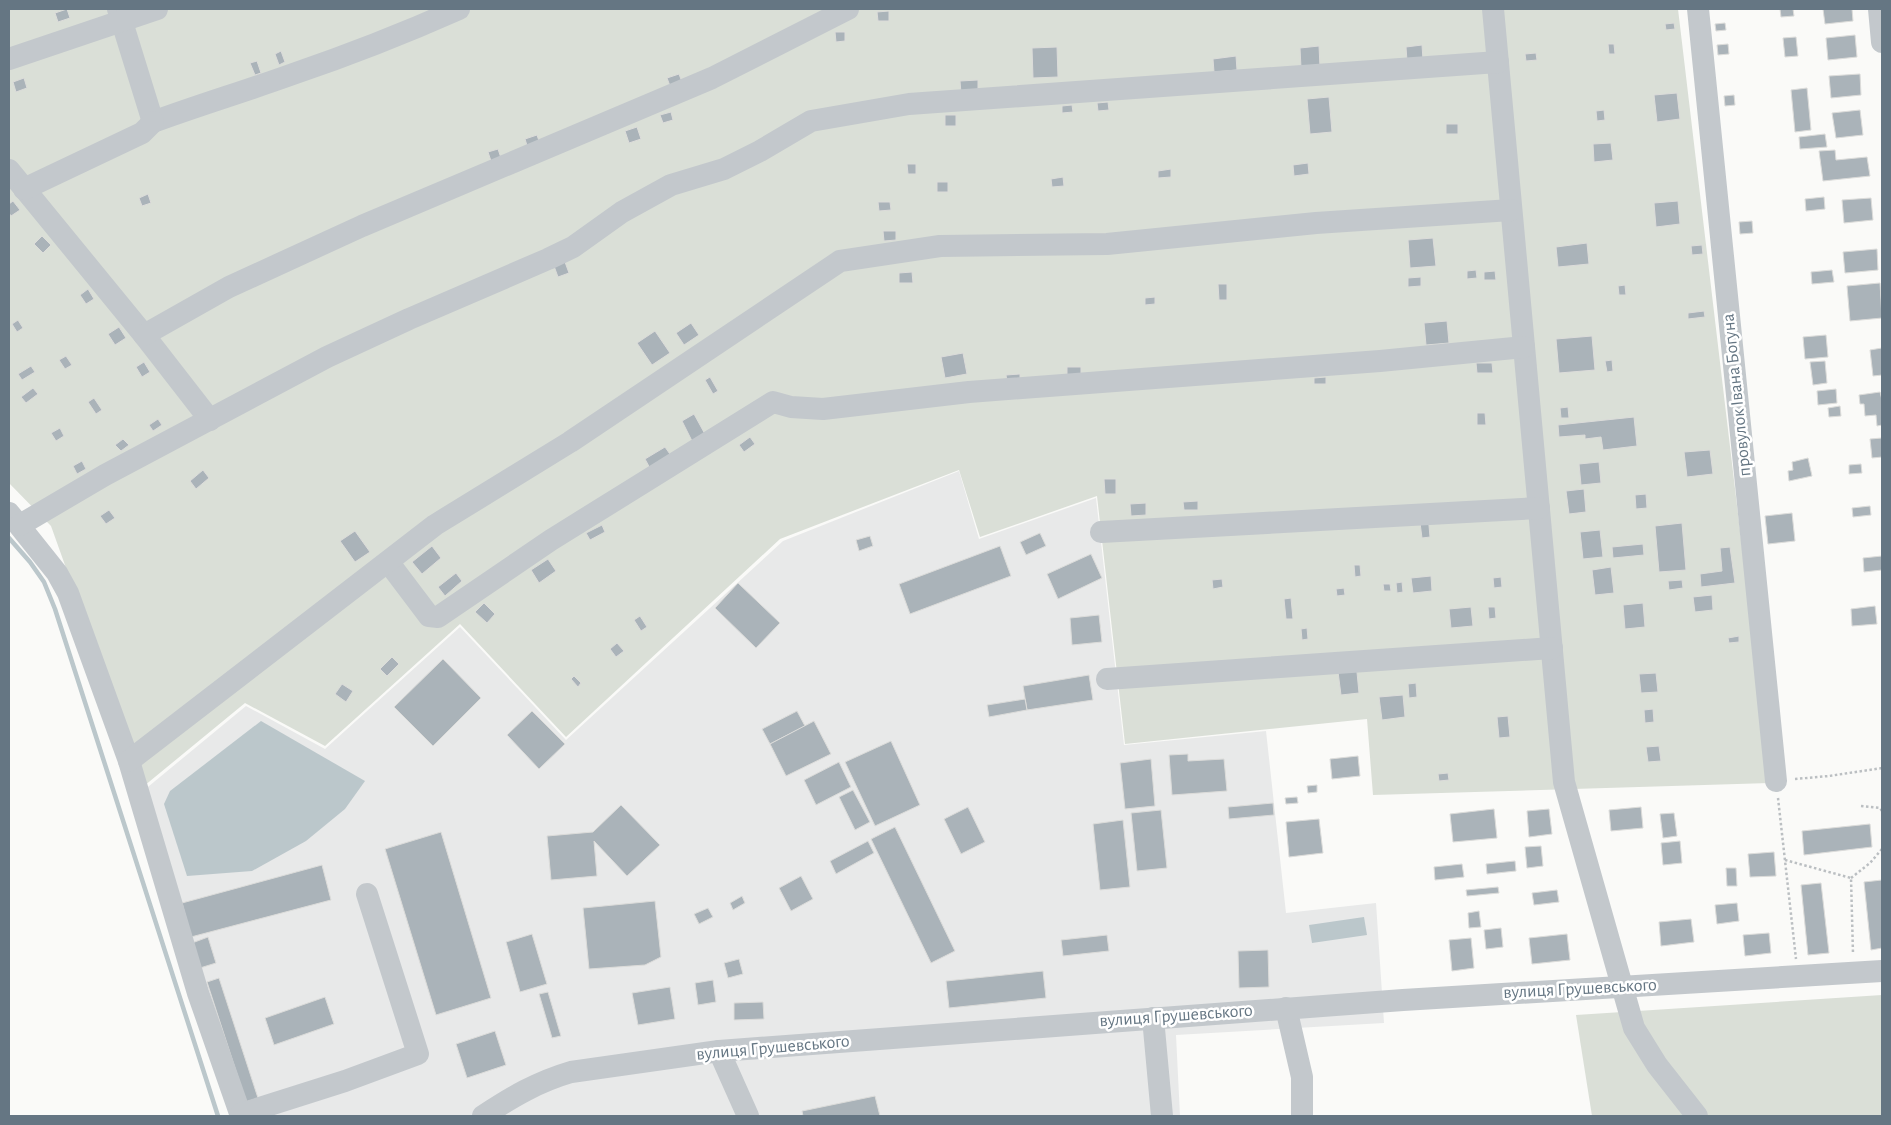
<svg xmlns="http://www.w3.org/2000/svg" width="1891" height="1125" font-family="'Alegreya Sans',sans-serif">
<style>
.built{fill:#e8e9e9}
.green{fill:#dadfd7}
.water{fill:#bbc7cb}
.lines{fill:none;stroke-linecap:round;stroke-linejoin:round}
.stream{stroke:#bbc7cb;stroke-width:4.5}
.building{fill:#aab3b9;stroke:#dcdcda}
.path{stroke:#bbbfc2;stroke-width:2.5;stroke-dasharray:2.5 2.5;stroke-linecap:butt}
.minor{stroke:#c3c8cc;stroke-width:22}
.labels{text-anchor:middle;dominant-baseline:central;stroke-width:5;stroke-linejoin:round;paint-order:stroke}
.street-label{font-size:18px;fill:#657683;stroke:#fff}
</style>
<rect width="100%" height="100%" fill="#fafaf8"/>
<polygon class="built" points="959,471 979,539 1096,498 1124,745 1266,731 1286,913 1376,903 1384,1023 1176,1035 1180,1116 248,1116 143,791 246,706 325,749 460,627 566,740 783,541"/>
<g class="green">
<polygon points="9,9 1678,9 1770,783 1373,795 1367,719 1125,744 1097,496 980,537 959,470 780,539 566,737 460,624 325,746 245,703 144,786 51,526 9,483"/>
<polygon points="1882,995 1882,1116 1592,1116 1576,1015"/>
</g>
<g class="water">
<polygon points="261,721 365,781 345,809 306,841 252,871 187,876 164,804 170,791"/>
<polygon points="1364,917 1367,935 1312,943 1309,925"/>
</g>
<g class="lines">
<polyline class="stream" points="9,538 30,562 44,582 55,609 218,1116"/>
</g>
<g class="building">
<polygon points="67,9 70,18 58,22 55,13"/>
<polygon points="1780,9 1793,9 1794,16 1781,17"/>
<polygon points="1823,9 1852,9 1853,21 1825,24"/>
<polygon points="889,11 889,21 878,21 877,12"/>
<polygon points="1674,23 1675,29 1666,30 1665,24"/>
<polygon points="1725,23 1726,30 1716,31 1715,24"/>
<polygon points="835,32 845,32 845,41 836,42"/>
<polygon points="1855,35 1857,57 1828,60 1826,38"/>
<polygon points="1796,37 1798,56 1785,57 1783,38"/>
<polygon points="1608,44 1614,44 1615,54 1609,54"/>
<polygon points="1728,44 1729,54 1718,55 1717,45"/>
<polygon points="1422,45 1423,60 1407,61 1406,47"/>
<polygon points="1319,46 1320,67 1301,68 1300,48"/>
<polygon points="1057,47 1058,77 1033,78 1032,48"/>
<polygon points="281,51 285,62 279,65 275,54"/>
<polygon points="1536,53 1537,60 1526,61 1525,54"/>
<polygon points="1236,56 1237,70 1214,72 1213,59"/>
<polygon points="257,61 261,73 255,75 250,63"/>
<polygon points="679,74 682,82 670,86 667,78"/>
<polygon points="1860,74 1861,95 1831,98 1829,76"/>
<polygon points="24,78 27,88 16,92 13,82"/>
<polygon points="978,80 978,92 961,93 960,81"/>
<polygon points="1807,88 1811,130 1795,132 1791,90"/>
<polygon points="1677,93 1680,119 1657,122 1654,95"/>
<polygon points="1734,95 1735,105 1725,106 1724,96"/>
<polygon points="1329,97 1332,132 1310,134 1307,99"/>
<polygon points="1108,102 1109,110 1098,111 1097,103"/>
<polygon points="1072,105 1073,112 1062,113 1062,106"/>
<polygon points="1604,110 1605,120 1597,121 1596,111"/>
<polygon points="1860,110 1863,135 1836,138 1832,113"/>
<polygon points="671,112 673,120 663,123 660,115"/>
<rect x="945" y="115" width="11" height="11"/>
<rect x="1446" y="124" width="12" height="10"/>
<polygon points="637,127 641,139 629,143 625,131"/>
<polygon points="1825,134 1827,147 1800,149 1799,137"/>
<polygon points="537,135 541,147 529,152 525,139"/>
<polygon points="1611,143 1613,160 1594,162 1593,144"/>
<polygon points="498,149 501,158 491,161 488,152"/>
<polygon points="1835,150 1836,160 1867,157 1870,176 1823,181 1819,151"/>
<polygon points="1308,163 1309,174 1294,176 1293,165"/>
<polygon points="907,164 916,164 916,174 908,174"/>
<polygon points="1171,169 1171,177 1158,178 1158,171"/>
<polygon points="1063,177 1064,186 1052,187 1051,179"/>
<rect x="937" y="182" width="11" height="10"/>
<polygon points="148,194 151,203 142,206 139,198"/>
<polygon points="1824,197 1825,209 1806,211 1805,199"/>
<polygon points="1871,198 1873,220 1844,223 1842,200"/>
<polygon points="13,201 20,210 11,216 9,213 9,204"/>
<polygon points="1678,201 1680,224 1656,227 1654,203"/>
<polygon points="878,202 890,202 891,210 879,211"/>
<polygon points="1752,221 1753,233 1740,234 1739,222"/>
<polygon points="883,231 896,231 896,240 884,241"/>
<polygon points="42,236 51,245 43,253 34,244"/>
<polygon points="1433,238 1436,266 1410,268 1408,240"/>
<polygon points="1587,243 1589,264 1558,267 1556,247"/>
<polygon points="1702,245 1703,254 1692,255 1691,246"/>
<polygon points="1877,249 1878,270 1845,273 1843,252"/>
<polygon points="565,262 569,273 558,277 554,266"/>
<polygon points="1476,270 1477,278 1467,279 1467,271"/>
<polygon points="1832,270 1834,282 1812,284 1811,272"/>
<polygon points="1495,271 1496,280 1484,280 1484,272"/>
<polygon points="912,272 913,283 899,283 899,273"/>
<polygon points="1421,277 1421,286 1408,287 1408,278"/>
<polygon points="1880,283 1882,318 1850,321 1847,286"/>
<polygon points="1218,284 1227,284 1227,300 1219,300"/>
<polygon points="1625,285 1626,295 1619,295 1618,286"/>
<polygon points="88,289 94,299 86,304 80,295"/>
<polygon points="1155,297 1155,304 1145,305 1145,298"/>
<polygon points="1704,311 1705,317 1688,319 1688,313"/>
<polygon points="18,320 23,328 17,332 12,324"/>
<polygon points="1447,321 1449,343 1426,345 1424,323"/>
<polygon points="691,323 699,335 684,345 676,333"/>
<polygon points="119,327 126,338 115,345 108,334"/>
<polygon points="655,331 670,353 652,365 637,343"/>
<polygon points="1826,335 1828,357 1805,359 1803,337"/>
<polygon points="1592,336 1595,370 1559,373 1556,339"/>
<polygon points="1882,348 1882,375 1873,376 1870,350"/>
<polygon points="963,353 967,374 945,378 941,357"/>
<polygon points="66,356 72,365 65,369 59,360"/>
<polygon points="1612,360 1613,371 1607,372 1605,361"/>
<polygon points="1825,361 1827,383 1813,385 1810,362"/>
<polygon points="144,362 150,372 142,377 136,367"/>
<polygon points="1476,363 1492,363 1493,373 1477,373"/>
<polygon points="31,366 35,372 22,380 18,374"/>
<rect x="1067" y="367" width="14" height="10"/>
<polygon points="1020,374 1020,381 1007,382 1006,375"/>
<polygon points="710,377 718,391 713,394 705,380"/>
<polygon points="1326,377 1326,384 1314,384 1314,378"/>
<polygon points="33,388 38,394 26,403 21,397"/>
<polygon points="1836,389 1837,403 1818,405 1817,391"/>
<polygon points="1880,392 1882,400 1882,425 1877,426 1876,415 1865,416 1864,404 1860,404 1859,395"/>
<polygon points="94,398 102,410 96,414 88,402"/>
<polygon points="1840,406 1841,416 1829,417 1828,408"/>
<polygon points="1568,407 1569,418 1561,418 1560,408"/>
<polygon points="1477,413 1485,413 1486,425 1477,425"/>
<polygon points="694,414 706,436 693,443 682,421"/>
<polygon points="1634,417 1637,446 1603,450 1601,437 1585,439 1585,435 1559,437 1558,425"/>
<polygon points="158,419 162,425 153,431 149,425"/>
<polygon points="60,428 64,436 56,441 51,433"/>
<polygon points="750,437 755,444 744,452 739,445"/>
<polygon points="1882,438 1882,457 1872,458 1870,439"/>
<polygon points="123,439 129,445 121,451 115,445"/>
<polygon points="665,447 672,457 651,470 645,459"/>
<polygon points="1710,450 1713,474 1687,477 1684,452"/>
<polygon points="1808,458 1812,476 1789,481 1788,471 1793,470 1792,462"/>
<polygon points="82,461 86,469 77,474 73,466"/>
<polygon points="1599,462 1601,483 1581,485 1579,464"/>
<polygon points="1861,464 1862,473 1849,474 1849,465"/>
<polygon points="203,470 209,478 196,489 190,481"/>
<polygon points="1104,479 1116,479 1116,494 1105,494"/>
<polygon points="1584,489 1586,512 1569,514 1566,491"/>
<polygon points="1646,494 1647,508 1636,509 1635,495"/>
<polygon points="1198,501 1198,510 1184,510 1183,502"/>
<polygon points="1146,503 1146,515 1131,516 1130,504"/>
<polygon points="1870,506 1871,515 1853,517 1852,508"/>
<polygon points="109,510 115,518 106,524 100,516"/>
<polygon points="1792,513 1795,541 1768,544 1765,516"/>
<polygon points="1428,514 1430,537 1422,538 1419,515"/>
<polygon points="1682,523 1686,570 1659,572 1655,526"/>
<polygon points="602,525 605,532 590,540 586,533"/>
<polygon points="1600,530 1603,557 1583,559 1580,532"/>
<polygon points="355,531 370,552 355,562 340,541"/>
<polygon points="1040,533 1046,546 1026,555 1020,542"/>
<polygon points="870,536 873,546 859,551 856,540"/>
<polygon points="1643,544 1644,555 1613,558 1612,547"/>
<polygon points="432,546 441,558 422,574 412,562"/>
<polygon points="1000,546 1011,576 910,614 899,584"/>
<polygon points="1730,547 1735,583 1701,587 1700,574 1722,571 1720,548"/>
<polygon points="1091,554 1102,578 1058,599 1047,574"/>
<polygon points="1882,556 1882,570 1864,572 1863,558"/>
<polygon points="548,559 556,571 539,583 531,570"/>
<polygon points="1354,565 1360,565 1361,576 1355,577"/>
<polygon points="1611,567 1614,593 1595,595 1592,570"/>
<polygon points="456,573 462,581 445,596 438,587"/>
<polygon points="1431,576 1432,591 1413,593 1411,578"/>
<polygon points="1501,577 1502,587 1494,588 1493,578"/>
<polygon points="1222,579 1223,587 1213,589 1212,580"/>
<polygon points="1682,580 1683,588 1669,590 1668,581"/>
<polygon points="1402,582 1403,592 1397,593 1396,583"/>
<polygon points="738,583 780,623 756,648 715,608"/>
<polygon points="1383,584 1390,584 1391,591 1384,591"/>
<polygon points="1344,588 1345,595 1337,596 1336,589"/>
<polygon points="1712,595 1713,610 1695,612 1693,597"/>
<polygon points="1291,598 1293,619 1286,619 1284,599"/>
<polygon points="484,603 495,614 487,623 475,612"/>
<polygon points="1643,603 1645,627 1625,629 1623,605"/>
<polygon points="1875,606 1877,624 1852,626 1851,609"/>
<polygon points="1471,607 1473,626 1451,628 1449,609"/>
<polygon points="1488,607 1495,607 1496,618 1489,619"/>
<polygon points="1099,615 1102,642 1072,645 1070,618"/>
<polygon points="640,616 647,627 641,631 634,620"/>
<polygon points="1307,628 1308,639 1302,640 1301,629"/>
<polygon points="1739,636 1739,642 1729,643 1728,638"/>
<polygon points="617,643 624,651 616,657 610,649"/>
<polygon points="392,657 399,664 387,676 380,669"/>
<polygon points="443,659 481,698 433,746 394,707"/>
<polygon points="1356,662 1359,693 1341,695 1337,664"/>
<polygon points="1656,673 1658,692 1641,693 1639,674"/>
<polygon points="1089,675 1093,700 1027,710 1023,686"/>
<polygon points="574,676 581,683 578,687 571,679"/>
<polygon points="1416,683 1417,697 1409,698 1408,684"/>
<polygon points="342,684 353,691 346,702 335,694"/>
<polygon points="1403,695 1405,717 1382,720 1379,697"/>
<polygon points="1025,699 1027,710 989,717 987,705"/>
<polygon points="1653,709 1654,722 1645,723 1644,710"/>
<polygon points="532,711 565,744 539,769 507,735"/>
<polygon points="797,711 805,726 770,744 762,729"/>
<polygon points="1508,716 1510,737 1499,738 1497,717"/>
<polygon points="814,721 831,754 786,776 770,744"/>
<polygon points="891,741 920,805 875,826 845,762"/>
<polygon points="1659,746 1661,761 1648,762 1646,747"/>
<polygon points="1188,754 1188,761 1224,759 1227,791 1172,795 1169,755"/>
<polygon points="1358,756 1360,776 1332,779 1330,759"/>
<polygon points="1151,759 1155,806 1125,809 1120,763"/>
<polygon points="839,762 851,787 816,805 804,780"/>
<polygon points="1448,773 1449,780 1439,781 1438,774"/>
<polygon points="1317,785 1317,792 1308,793 1307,786"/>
<polygon points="853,790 870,822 855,830 839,797"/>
<polygon points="1297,797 1298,803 1286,804 1285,798"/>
<polygon points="1273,803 1274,815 1229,819 1228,807"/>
<polygon points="621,805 660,845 627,876 594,841 597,876 551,880 547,836 593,832"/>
<polygon points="968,807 985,842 961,854 944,819"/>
<polygon points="1641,807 1643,828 1611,831 1609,810"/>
<polygon points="1494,809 1497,838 1453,842 1450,814"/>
<polygon points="1549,809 1552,834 1529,837 1527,811"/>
<polygon points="1161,810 1167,868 1137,871 1131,813"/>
<polygon points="1674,813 1677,836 1663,838 1660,814"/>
<polygon points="1319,819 1323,853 1289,857 1286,822"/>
<polygon points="1123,820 1130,887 1100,890 1093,824"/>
<polygon points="1870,824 1872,847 1804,855 1802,831"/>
<polygon points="895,827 955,951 931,963 871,839"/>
<polygon points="441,832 491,998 436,1015 385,849"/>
<polygon points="868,841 874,853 836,874 830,861"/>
<polygon points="1680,841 1682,863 1663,865 1661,843"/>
<polygon points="1541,846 1543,866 1527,868 1525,847"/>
<polygon points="1774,852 1776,876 1750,877 1748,854"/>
<polygon points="1515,861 1516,871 1487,874 1486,864"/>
<polygon points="1462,864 1464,877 1435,880 1434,867"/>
<polygon points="322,865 331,900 191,937 182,903"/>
<polygon points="1726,868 1736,868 1737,886 1727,886"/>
<polygon points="801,876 813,899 791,911 779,888"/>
<polygon points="1882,880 1882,948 1871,950 1864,882"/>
<polygon points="1821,883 1829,953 1808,955 1801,885"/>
<polygon points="1498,887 1499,893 1467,896 1466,890"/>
<polygon points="1557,890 1559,902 1534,905 1532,893"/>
<polygon points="742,896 745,903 733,910 730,903"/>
<polygon points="655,901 661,957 645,965 589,969 583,908"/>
<polygon points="1737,903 1739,921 1717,924 1715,905"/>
<polygon points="708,908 713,917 699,924 694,914"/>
<polygon points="1479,911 1481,927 1469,928 1468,913"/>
<polygon points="1691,919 1694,942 1661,946 1659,922"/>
<polygon points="1501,928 1503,947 1486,949 1484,930"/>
<polygon points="1769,933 1771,953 1745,956 1743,935"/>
<polygon points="532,934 547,984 520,992 506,942"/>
<polygon points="1567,934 1570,960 1532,964 1529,938"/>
<polygon points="1107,935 1109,951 1063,956 1061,940"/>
<polygon points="208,937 216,963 200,968 192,943"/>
<polygon points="1471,938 1474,968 1452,971 1449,940"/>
<polygon points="1268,950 1269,987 1239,988 1238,951"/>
<polygon points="739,959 743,974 728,978 724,963"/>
<polygon points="1043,971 1046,998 949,1008 946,981"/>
<polygon points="219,978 258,1098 246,1102 207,982"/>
<polygon points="713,980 716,1002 698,1005 695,983"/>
<polygon points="670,987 675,1019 638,1025 632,993"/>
<polygon points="548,992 561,1036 552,1038 539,994"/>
<polygon points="325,997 334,1024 274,1045 265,1018"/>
<polygon points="763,1002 764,1019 734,1020 734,1003"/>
<polygon points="495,1031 506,1065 467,1078 456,1044"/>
<polygon points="875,1096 880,1116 803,1116 802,1111"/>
</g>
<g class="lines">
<g class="path">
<polyline points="1795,779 1829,776 1882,768"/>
<polyline points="1778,798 1796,959"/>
<polyline points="1861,806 1880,808 1882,811"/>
<polyline points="1785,860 1851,878 1853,954"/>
<polyline points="1851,878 1870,863 1882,849"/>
</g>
<g class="minor">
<path d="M 118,9 L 153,122 C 199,105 246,91 293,74 C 349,55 405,33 459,9"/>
<polyline points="1493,9 1564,782 1634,1028 1657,1065 1697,1116"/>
<polyline points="1698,9 1776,781"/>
<polyline points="1879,9 1882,42"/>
<polyline points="9,59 157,9"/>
<polyline points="9,170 144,335 210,420"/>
<polyline points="24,189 142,133 153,122"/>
<polyline points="144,335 229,287 362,226 712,78 848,9"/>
<polyline points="9,513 57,573 68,593 129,761 198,993 241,1116"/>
<polyline points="20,525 105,475 327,357 409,319 548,259 573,247 622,212 671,185 724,169 760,151 811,121 909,104 1498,62"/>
<polyline points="1101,532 1539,508"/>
<polyline points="392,567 429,616 438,617 551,540 773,402 791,407 823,409 969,392 1380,361 1524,347"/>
<polyline points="1107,679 1552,648"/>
<polyline points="129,761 435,525 570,442 840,261 940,246 1107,244 1316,223 1511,210"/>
<polyline points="1286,1008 1302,1077 1302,1116"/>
<polyline points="1153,1018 1162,1116"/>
<polyline points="719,1051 748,1116"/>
<polyline points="241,1114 345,1081 418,1054 367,894"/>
<path d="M 483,1116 C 512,1097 537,1082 571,1072 L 719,1051 L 1403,1000 L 1882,971"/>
</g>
</g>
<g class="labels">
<g class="street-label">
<text transform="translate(1737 395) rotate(-96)">провулок Івана Богуна</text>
<text transform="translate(1580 989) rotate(-3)">вулиця Грушевського</text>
<text transform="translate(1176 1016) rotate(-4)">вулиця Грушевського</text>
<text transform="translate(773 1048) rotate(-5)">вулиця Грушевського</text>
</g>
</g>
<rect width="1891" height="1125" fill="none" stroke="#657683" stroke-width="20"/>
</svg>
